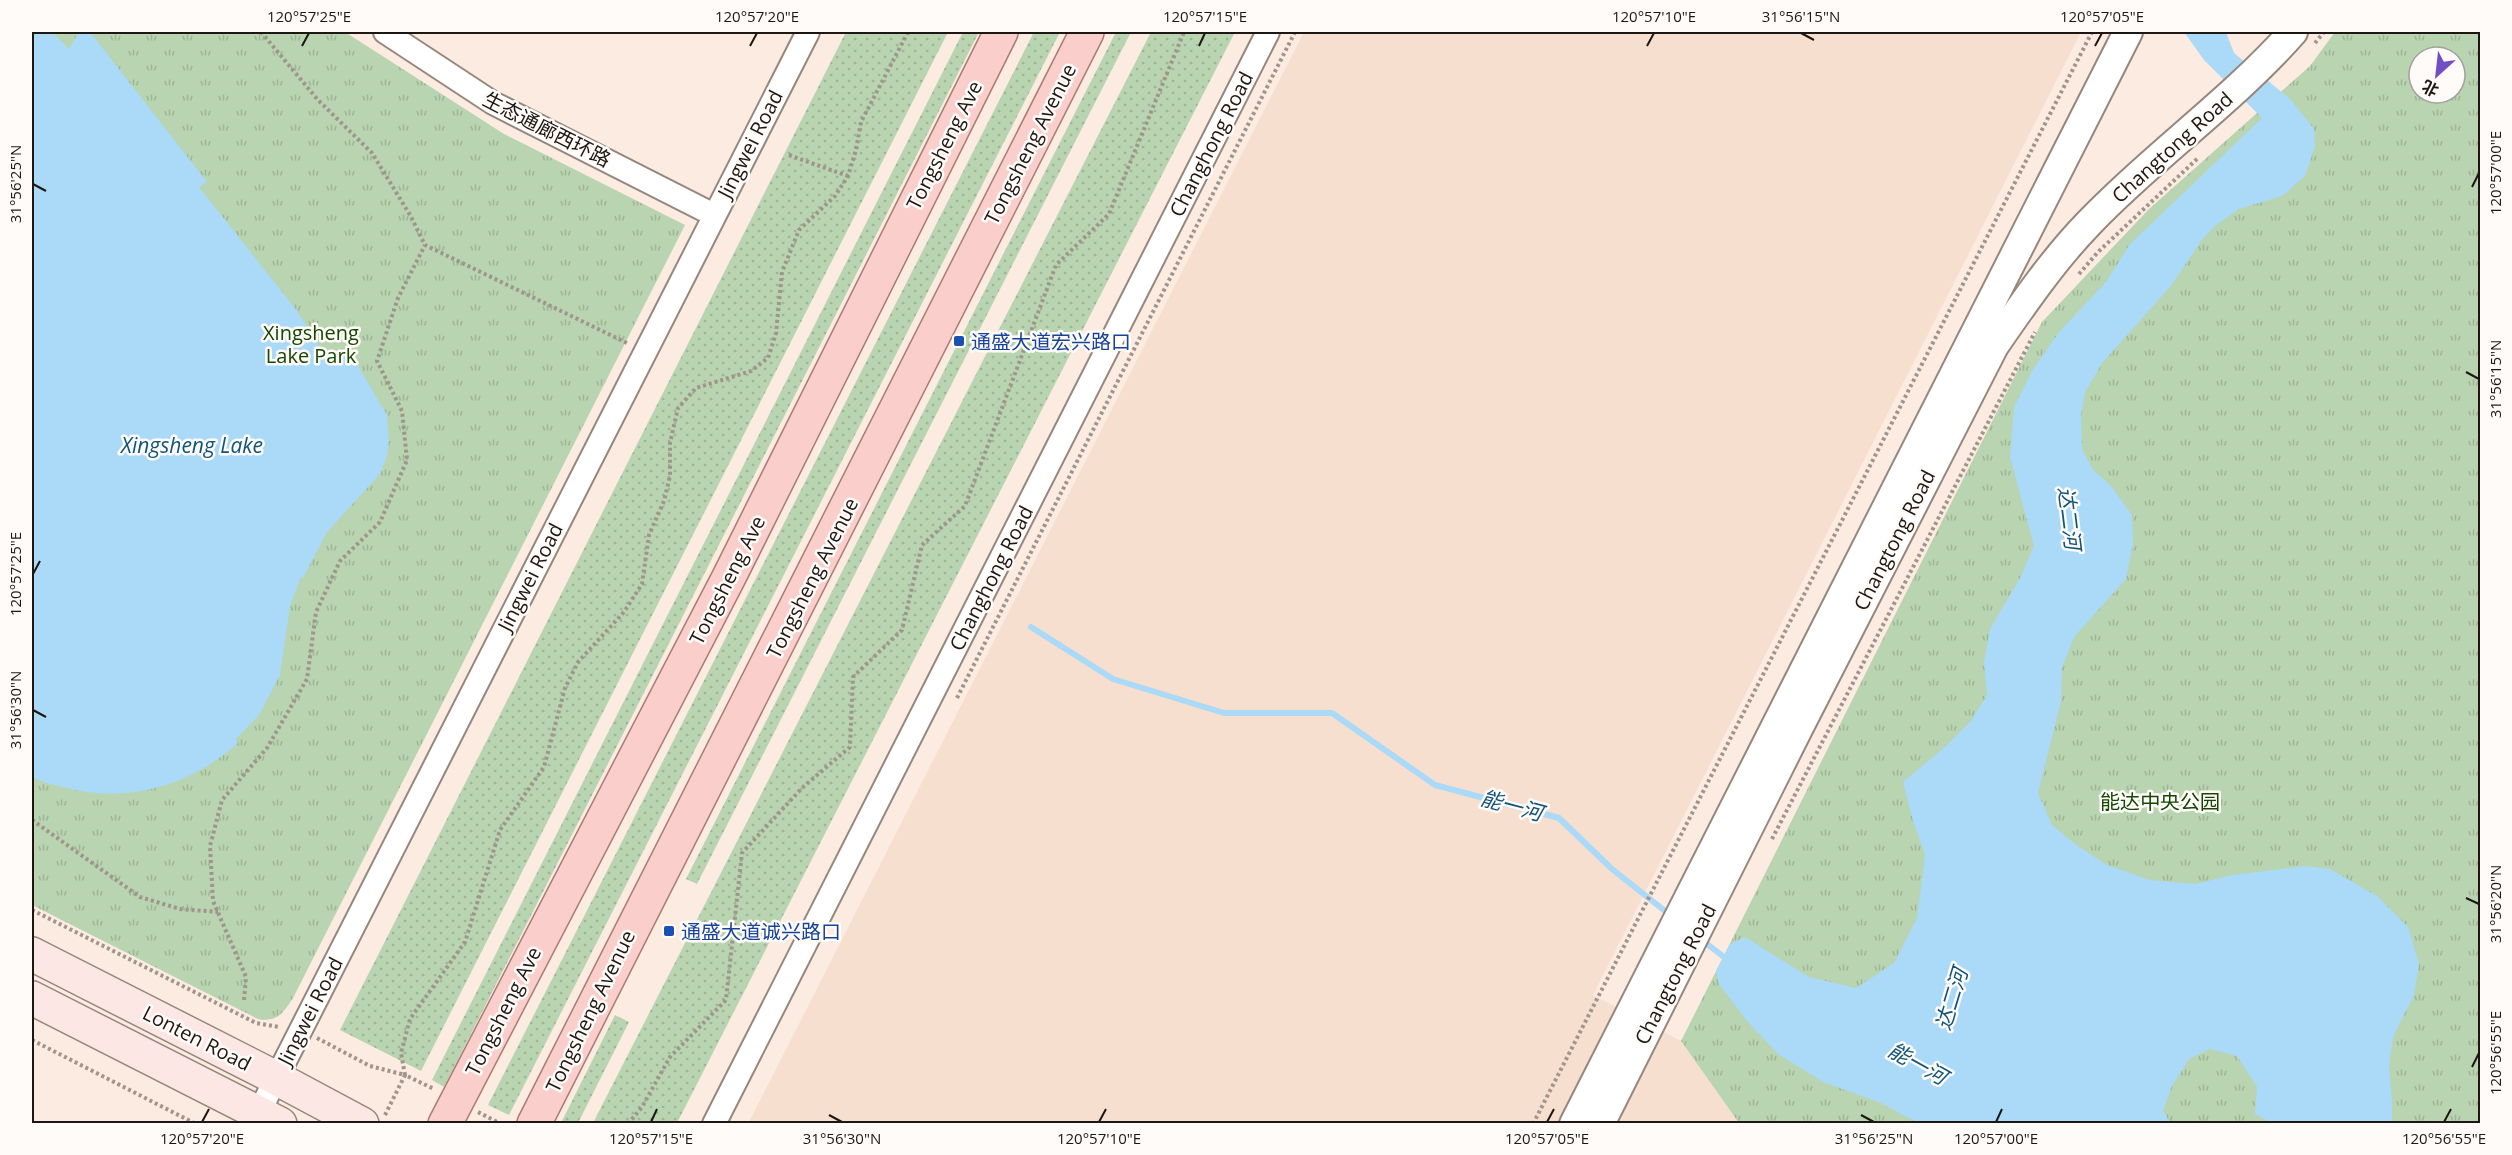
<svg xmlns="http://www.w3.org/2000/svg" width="2512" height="1155" font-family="'Open Sans','Noto Sans SC',sans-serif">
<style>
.built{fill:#f6dfce}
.grass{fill:url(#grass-dots)}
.park{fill:url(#park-tufts);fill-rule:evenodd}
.water{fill:#abd9f8}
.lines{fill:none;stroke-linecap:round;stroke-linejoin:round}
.stream{stroke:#abd9f8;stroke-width:6}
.minor-casing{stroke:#96877d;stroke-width:26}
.tertiary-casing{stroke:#96877d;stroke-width:32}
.secondary-casing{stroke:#96877d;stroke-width:36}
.primary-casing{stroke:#aa7a74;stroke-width:36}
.path{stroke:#a0948c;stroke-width:4;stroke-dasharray:3 3;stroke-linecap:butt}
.minor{stroke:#fff;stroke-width:22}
.tertiary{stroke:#fff;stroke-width:28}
.secondary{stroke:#fde7e5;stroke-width:33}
.primary{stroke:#facfcb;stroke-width:33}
.ticks{fill:none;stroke:#1c1713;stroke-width:2}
.transit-dot{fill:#1a4fb4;stroke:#fffbf9;stroke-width:2}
.labels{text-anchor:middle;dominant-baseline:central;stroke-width:5;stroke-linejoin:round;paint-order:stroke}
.street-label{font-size:20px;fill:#1c1713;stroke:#fffbf9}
.park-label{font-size:20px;fill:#144700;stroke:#fffbf9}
.transit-label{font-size:20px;fill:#164399;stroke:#fffbf9;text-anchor:start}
.water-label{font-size:21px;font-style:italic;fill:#0f5479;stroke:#fffbf9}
.neatline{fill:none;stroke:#1c1713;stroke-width:2}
.ticks-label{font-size:15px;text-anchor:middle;fill:#1c1713}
</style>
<defs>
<pattern id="grass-dots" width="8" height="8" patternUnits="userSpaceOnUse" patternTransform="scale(1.5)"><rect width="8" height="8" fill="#b8d4b0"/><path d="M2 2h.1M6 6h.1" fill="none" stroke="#9eb596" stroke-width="1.8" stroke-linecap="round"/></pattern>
<pattern id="park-tufts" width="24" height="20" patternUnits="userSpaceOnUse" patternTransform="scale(1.5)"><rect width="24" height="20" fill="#b8d4b0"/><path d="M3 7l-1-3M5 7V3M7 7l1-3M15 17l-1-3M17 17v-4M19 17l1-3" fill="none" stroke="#9eb596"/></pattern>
</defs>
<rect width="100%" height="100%" fill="#fcebe0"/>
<polygon class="built" points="1304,32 2081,32 1593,995 1681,1041 1739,1123 748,1124"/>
<g class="grass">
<polygon points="846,32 948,32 421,1071 340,1030"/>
<polygon points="963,32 979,32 444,1087 432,1080"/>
<polygon points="1034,32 1060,32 509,1115 488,1105"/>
<polygon points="1116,32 1131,32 697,884 686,879"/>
<polygon points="1151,32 1235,32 677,1123 593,1123"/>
<polygon points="615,1015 629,1022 578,1123 561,1123"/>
</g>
<g class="park">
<path d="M 32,32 L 345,32 L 504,134 L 685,225 L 293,998 C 284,1012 277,1023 258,1019 L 32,905 Z"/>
<path d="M 2335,32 L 2480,32 L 2480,1123 L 1739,1123 L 1681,1041 L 2042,322 L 2149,209 L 2310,66 ZM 2419,57 L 2455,57 L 2455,93 L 2419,93 Z"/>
</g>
<g class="water">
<path d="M 32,32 L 52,32 L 69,49 L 79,32 L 90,32 L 207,182 L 199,187 L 298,312 L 330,364 L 349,351 L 387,415 L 389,441 L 387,456 L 380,474 L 327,532 L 303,578 L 301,577 L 290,606 L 280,675 L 259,715 L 236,739 L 238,743 C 191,785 129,804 67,788 C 54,785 43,783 32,777 Z"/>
<polygon points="2184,32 2226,32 2234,53 2290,99 2314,129 2315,146 2305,176 2282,196 2239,209 2216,225 2201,241 2170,287 2103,362 2085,392 2081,416 2082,449 2093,470 2111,486 2132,515 2133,543 2126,579 2074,637 2062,668 2061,701 2038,793 2052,825 2075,844 2107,865 2150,880 2196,884 2232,875 2306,866 2330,869 2377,896 2408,927 2419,964 2414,995 2393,1037 2389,1066 2392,1101 2392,1123 2272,1123 2255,1114 2257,1087 2237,1056 2210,1049 2189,1059 2172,1086 2163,1110 2170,1123 1918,1123 1881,1103 1823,1082 1778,1054 1747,1021 1719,984 1716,971 1730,944 1745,937 1809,977 1856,988 1894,963 1917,918 1925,855 1913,821 1903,782 1945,747 1971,721 1987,695 1984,662 1990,629 2020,578 2034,546 2010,457 2014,407 2032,371 2059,332 2106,282 2130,244 2262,118 2204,60"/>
</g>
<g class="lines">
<g class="stream">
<polyline points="1031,627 1113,679 1224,713 1332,713 1435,785 1559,818 1612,869 1670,915"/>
<polyline points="1702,940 1729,961"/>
</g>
<defs>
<g id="minor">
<polyline points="385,32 493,103 714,215"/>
<polyline points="253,1124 808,32"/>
<polyline points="714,1124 1268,32"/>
</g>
<g id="tertiary">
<polyline points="1574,1124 2128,32"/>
<path d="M 1600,1124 L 1798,729 L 1994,346 C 2023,304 2053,260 2089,223 C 2153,156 2231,102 2293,32"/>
</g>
<g id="secondary">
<polyline points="32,954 276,1078 362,1124"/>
<polyline points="32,998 280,1124"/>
</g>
<g id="primary">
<polyline points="445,1124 729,577 1001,32"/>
<polyline points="534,1124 1087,32"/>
</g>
</defs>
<use href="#minor" class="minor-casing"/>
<use href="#tertiary" class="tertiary-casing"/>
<use href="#secondary" class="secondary-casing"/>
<use href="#primary" class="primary-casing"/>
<g class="path">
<polyline points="261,32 318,100 372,153 410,215 425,245 629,344"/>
<polyline points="2315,43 2324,32"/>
<polyline points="789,155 848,176"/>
<polyline points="2079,274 2098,252 2198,158"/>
<polyline points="957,698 1295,32"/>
<polyline points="32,820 140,897 180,909 218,912"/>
<polyline points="1772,839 2035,332"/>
<polyline points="32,910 256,1023 279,1027"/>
<polyline points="244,1000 246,977 213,901 210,846 222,800 267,748 307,679 316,612 340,561 380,522 407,460 402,411 377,361 398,298 425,245"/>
<polyline points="317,1038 370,1066 405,1075 401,1053 410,1019 465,942 500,830 544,767 565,688 578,662 624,612 642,584 649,535 664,501 670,476 670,443 678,408 696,388 751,371 768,358 776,333 782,272 799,230 835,196 848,176 856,150 861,122 908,32"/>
<polyline points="32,1040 196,1124"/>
<polyline points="478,1112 501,1124"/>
<polyline points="385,1115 405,1075 434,1089"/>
<polyline points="628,1124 642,1107 670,1057 726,1000 742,853 802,788 850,747 853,677 902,630 922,545 965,506 1056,265 1109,214 1184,32"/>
<polyline points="1533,1124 2092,32"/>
</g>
<use href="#minor" class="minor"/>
<use href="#tertiary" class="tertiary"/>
<use href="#secondary" class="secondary"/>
<use href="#primary" class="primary"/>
</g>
<path class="ticks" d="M 1801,33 L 1814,40M 302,46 L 309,33M 750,46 L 757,33M 1199,46 L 1205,33M 1647,46 L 1654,33M 2095,46 L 2102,33M 33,184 L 46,191M 2472,187 L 2479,173M 2466,372 L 2479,379M 33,574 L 40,561M 33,710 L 46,717M 2466,898 L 2479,904M 2472,1067 L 2479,1053M 829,1115 L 842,1122M 1861,1115 L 1874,1122M 202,1122 L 209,1109M 651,1122 L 657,1109M 1099,1122 L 1106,1109M 1547,1122 L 1554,1109M 1996,1122 L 2002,1109M 2444,1122 L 2451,1109"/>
<g class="transit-dot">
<rect x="953" y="335" width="12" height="12" rx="3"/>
<rect x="663" y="925" width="12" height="12" rx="3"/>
</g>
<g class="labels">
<g class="street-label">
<text transform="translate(547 129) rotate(27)">生态通廊西环路</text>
<text transform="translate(750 144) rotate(-63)">Jingwei Road</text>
<text transform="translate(1030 144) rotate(-63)">Tongsheng Avenue</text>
<text transform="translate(1211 144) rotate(-63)">Changhong Road</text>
<text transform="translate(944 145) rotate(-63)">Tongsheng Ave</text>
<text transform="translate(2172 147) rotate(-42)">Changtong Road</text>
<text transform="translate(1894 540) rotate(-63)">Changtong Road</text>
<text transform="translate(530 577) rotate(-63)">Jingwei Road</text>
<text transform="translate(812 578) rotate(-63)">Tongsheng Avenue</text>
<text transform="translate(991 578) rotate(-63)">Changhong Road</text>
<text transform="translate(727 580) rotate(-63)">Tongsheng Ave</text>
<text transform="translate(1675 974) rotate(-63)">Changtong Road</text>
<text transform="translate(310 1011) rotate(-63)">Jingwei Road</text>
<text transform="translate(503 1011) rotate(-63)">Tongsheng Ave</text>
<text transform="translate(590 1011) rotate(-64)">Tongsheng Avenue</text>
<text transform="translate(197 1038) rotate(27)">Lonten Road</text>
</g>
<g class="park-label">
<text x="311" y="332">Xingsheng<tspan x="311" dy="23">Lake Park</tspan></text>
<text x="2160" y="801">能达中央公园</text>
</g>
<g class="transit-label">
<text x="971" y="341">通盛大道宏兴路口</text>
<text x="681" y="931">通盛大道诚兴路口</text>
</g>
<g class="water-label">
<text x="192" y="445">Xingsheng Lake</text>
<text transform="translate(2070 518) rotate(83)">达二河</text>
<text transform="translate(1512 805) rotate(15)">能一河</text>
<text transform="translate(1951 999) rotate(-73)">达二河</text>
<text transform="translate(1918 1063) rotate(29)">能一河</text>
</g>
</g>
<rect width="2512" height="1155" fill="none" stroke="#fffbf9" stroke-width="66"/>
<g transform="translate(2437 75) rotate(207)"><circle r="28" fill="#fffbf9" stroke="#a4a09d" stroke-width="1.5"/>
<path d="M0-4.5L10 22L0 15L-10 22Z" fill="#744cc5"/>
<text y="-9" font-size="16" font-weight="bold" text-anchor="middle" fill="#1c1713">北</text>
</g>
<rect x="33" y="33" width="2446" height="1089" class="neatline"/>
<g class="ticks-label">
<text x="309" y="22">120°57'25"E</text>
<text x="757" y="22">120°57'20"E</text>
<text x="1205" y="22">120°57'15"E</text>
<text x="1654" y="22">120°57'10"E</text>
<text x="1801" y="22">31°56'15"N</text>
<text x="2102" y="22">120°57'05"E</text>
<text transform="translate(2496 173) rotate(-90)" y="5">120°57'00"E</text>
<text transform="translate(16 184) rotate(-90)" y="5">31°56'25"N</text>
<text transform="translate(2496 379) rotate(-90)" y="5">31°56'15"N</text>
<text transform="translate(16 574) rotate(-90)" y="5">120°57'25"E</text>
<text transform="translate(16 710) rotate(-90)" y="5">31°56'30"N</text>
<text transform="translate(2496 904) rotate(-90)" y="5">31°56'20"N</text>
<text transform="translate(2496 1053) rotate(-90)" y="5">120°56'55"E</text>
<text x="202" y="1144">120°57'20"E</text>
<text x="651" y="1144">120°57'15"E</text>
<text x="842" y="1144">31°56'30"N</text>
<text x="1099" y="1144">120°57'10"E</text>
<text x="1547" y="1144">120°57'05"E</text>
<text x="1874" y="1144">31°56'25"N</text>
<text x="1996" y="1144">120°57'00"E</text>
<text x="2444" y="1144">120°56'55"E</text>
</g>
</svg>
